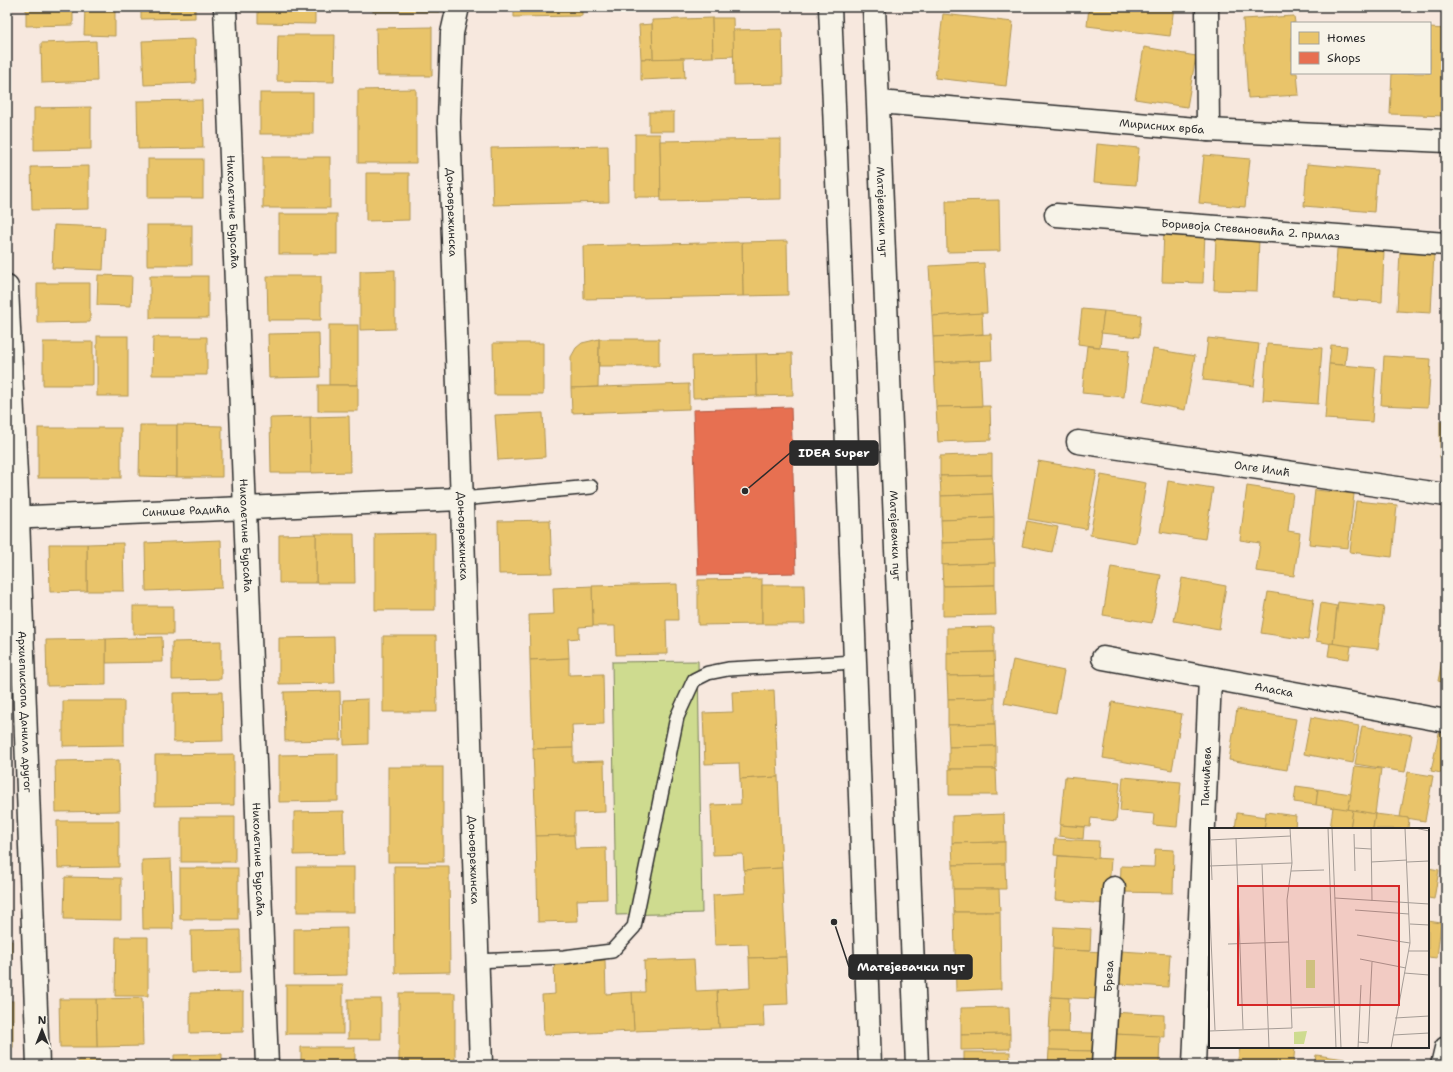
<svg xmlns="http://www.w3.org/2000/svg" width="1453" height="1072" font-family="'Shantell Sans',sans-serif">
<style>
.green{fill:#cedb8f;stroke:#7c835d}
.homes{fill:#e9c46a;stroke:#b09657}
.shops{fill:#e76f51;stroke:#af5b46}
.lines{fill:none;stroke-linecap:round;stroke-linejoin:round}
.lane-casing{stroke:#2b2b2b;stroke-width:16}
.street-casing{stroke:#2b2b2b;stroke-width:25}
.secondary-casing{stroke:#2b2b2b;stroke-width:25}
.lane{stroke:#f7f3e8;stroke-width:13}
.street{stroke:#f7f3e8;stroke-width:22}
.secondary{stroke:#f7f3e8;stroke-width:22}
.labels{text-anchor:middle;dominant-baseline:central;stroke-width:4;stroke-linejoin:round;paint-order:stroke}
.street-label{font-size:11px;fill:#2b2b2b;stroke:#f7f3e8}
.inset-road{fill:none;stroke:#a59c96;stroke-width:1}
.view{fill:#d62828;fill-opacity:0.15;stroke:#d62828;stroke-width:2}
.inset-edge{fill:none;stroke:#2b2b2b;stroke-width:2}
.leader{fill:none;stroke:#2b2b2b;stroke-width:1.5}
.callout-dot{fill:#2b2b2b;stroke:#f7f3e8;stroke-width:1.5}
.callout{fill:#2b2b2b;stroke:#2b2b2b;stroke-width:1.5}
.callout-label{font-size:12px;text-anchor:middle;font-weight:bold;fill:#fff}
</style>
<rect width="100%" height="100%" fill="#f7e8de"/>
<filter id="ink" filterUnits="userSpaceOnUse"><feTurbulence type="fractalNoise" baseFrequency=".025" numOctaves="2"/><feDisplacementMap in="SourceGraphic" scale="8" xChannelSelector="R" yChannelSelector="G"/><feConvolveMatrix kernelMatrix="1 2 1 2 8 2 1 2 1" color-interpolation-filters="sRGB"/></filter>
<g filter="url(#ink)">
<polygon class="green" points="698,661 702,913 616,915 612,662"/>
<g class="homes">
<polygon points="26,7 73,7 73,25 26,26"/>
<polygon points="85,7 115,7 115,36 84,35"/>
<polygon points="141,7 195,7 195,18 141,19"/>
<polygon points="258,7 315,7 315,24 258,23"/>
<rect x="373" y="7" width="66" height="5"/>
<polygon points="514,7 582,7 582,16 514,17"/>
<polygon points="1089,7 1174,7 1170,36 1087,26"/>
<polygon points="943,14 1013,22 1006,86 935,78"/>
<polygon points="1294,16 1295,23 1292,23 1292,73 1297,73 1299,95 1248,98 1243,19"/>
<polygon points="712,18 713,57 653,59 652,20"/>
<polygon points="712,18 733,18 734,56 713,57"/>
<polygon points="652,24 653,59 641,59 639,25"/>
<polygon points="432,27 432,76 377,76 376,28"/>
<polygon points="1430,28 1446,29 1446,116 1390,114 1392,73 1430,73"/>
<polygon points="782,29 783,84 734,85 733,30"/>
<polygon points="278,35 335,35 334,82 277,81"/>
<polygon points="195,39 196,83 144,85 142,41"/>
<polygon points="96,41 97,81 42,83 41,43"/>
<polygon points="1144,47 1196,56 1187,107 1135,99"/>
<polygon points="684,58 685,78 641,80 641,59"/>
<polygon points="416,89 416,163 358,163 358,90"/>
<rect x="260" y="93" width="53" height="41"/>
<polygon points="202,100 203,148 138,149 137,101"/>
<polygon points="91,107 91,149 34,150 34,108"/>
<rect x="649" y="112" width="25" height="19"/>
<polygon points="635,134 660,134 661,197 635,197"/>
<polygon points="781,139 781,199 661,201 660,141"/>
<polygon points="1097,144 1139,148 1136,185 1094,182"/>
<polygon points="608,146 609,202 493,205 491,148"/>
<polygon points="1204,155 1250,159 1245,207 1199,203"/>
<rect x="263" y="157" width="67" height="51"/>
<rect x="148" y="159" width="55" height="39"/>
<polygon points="1307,164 1377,170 1374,212 1304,206"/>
<polygon points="89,166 89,209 32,210 31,167"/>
<polygon points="366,173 409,173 409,220 366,221"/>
<polygon points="999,200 1000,251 947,252 946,201"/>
<rect x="279" y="214" width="58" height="40"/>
<polygon points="54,225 105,227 103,270 52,268"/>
<rect x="147" y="225" width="45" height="40"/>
<polygon points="1164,231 1205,232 1203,283 1162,282"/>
<polygon points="1216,237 1259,239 1257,291 1214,290"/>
<polygon points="787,241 788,295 743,296 742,242"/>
<polygon points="742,242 743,296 584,299 583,246"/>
<polygon points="1337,249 1384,251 1382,302 1334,299"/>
<polygon points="1400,252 1434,253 1431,313 1397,311"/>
<polygon points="984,263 987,313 932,316 929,266"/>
<polygon points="395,270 395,329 360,330 360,271"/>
<polygon points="98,275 132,276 131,306 97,305"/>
<rect x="150" y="276" width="58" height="42"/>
<polygon points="267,276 321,276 321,320 268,320"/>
<polygon points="37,283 90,283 90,322 37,323"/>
<polygon points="1082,309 1104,311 1100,347 1078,344"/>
<polygon points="1104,311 1141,315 1139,337 1101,333"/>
<polygon points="982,313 983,334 933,337 932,316"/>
<rect x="329" y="325" width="29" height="60"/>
<polygon points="319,333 320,377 269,378 268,334"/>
<polygon points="991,334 992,360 934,363 933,337"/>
<rect x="97" y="336" width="31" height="60"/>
<polygon points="153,337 207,337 207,375 152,375"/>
<polygon points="1208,338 1259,344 1254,386 1203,380"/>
<rect x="599" y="339" width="60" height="27"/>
<polygon points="599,339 598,387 571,388 571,357 576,348 582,343"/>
<rect x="43" y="342" width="50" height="43"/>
<polygon points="493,343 543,343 543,395 494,395"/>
<polygon points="1267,344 1322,348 1318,404 1263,400"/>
<polygon points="1331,345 1347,346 1345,365 1329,364"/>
<polygon points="1087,346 1129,350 1124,397 1082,393"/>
<polygon points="1153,349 1195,356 1185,410 1143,402"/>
<polygon points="792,353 793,395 757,396 756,354"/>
<rect x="1443" y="353" width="3" height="24"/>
<polygon points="756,354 757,396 693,398 692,356"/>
<polygon points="1384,356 1431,359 1428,407 1381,405"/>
<polygon points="980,361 982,406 936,407 934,363"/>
<polygon points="1329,364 1376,368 1372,422 1325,419"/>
<polygon points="1443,377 1446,377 1446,400 1442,400"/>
<polygon points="689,384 689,409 572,413 571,388"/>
<rect x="318" y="385" width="40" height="26"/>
<polygon points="990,406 991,440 938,442 936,407"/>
<polygon points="543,413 545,457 498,460 495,415"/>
<polygon points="349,416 350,472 311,473 310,417"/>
<polygon points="310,417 311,473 271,473 270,418"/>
<rect x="1440" y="421" width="6" height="36"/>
<polygon points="140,425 177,425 177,477 139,476"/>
<polygon points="177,425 222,426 222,477 177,477"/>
<rect x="38" y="428" width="83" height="50"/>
<polygon points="992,454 992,475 940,476 940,456"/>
<polygon points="1038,461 1097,471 1086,529 1028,519"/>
<polygon points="992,475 993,494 941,496 940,476"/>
<polygon points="1101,475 1146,483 1136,543 1090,535"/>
<polygon points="1168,481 1213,488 1205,539 1160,532"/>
<polygon points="1247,486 1293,493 1288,531 1300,533 1294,576 1256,571 1260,543 1240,540"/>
<polygon points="1315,490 1354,494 1348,548 1309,544"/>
<polygon points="993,494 994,518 941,520 941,496"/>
<polygon points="1356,501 1397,505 1392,557 1350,552"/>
<polygon points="994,518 994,541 942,543 941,520"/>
<polygon points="550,520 552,573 499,574 498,521"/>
<polygon points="1027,521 1058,527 1052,552 1022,546"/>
<polygon points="435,533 435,610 375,610 375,534"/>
<polygon points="316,534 354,534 355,583 316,583"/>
<polygon points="316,534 316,583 279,583 279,535"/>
<polygon points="221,540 222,588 146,591 145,543"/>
<polygon points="994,541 995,563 942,565 942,543"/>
<polygon points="123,543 124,591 87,591 87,544"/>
<polygon points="49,544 87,544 87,591 50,592"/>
<polygon points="995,563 995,585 943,586 942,565"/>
<polygon points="1111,567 1161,575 1152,623 1103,615"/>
<polygon points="1182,578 1226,586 1219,629 1174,621"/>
<polygon points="762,579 762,624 698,625 698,580"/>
<polygon points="677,584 678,620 666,620 667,654 616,655 615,626 593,626 592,586"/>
<polygon points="762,585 804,585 805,624 762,624"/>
<polygon points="995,585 996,615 943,616 943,586"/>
<polygon points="592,586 593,626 579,627 579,638 568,639 569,658 530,660 529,615 554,614 553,588"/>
<polygon points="1268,592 1314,599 1308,640 1261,633"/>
<polygon points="1338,602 1384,607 1378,649 1333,644"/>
<polygon points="1321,603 1337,606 1333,644 1316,641"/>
<rect x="133" y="606" width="40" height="28"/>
<polygon points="994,627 994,652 947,653 947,628"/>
<polygon points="383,636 436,636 437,712 383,712"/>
<polygon points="162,637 163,662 106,663 106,639"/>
<polygon points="334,637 335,683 279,684 279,638"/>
<polygon points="106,639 106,685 47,686 46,640"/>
<polygon points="221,641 221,679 172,680 172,642"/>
<polygon points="1446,642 1446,683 1438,681"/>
<polygon points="1330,643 1351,646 1349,659 1328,656"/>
<polygon points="994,652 995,675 947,676 947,653"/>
<polygon points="569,658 569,675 603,674 604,724 572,725 573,748 533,749 530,660"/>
<polygon points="1013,660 1064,671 1056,713 1004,703"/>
<polygon points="995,675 995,698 948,699 947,676"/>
<polygon points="774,690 778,777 740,779 739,763 705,764 703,713 733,712 732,692"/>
<polygon points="340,691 341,740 285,741 284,692"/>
<polygon points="222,692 223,741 173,742 173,693"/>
<polygon points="995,698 995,724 948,725 948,699"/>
<polygon points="368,699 368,744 344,745 343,700"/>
<polygon points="63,701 124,701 124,745 63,746"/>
<polygon points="1112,702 1182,714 1172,770 1103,758"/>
<polygon points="1237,709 1296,719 1287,770 1229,760"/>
<polygon points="1311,717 1359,726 1353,763 1304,754"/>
<polygon points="995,724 996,746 949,747 948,725"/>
<polygon points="1362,726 1412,735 1405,772 1355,764"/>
<polygon points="1439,733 1446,735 1446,774 1431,771"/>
<polygon points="996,746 996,769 949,769 949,747"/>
<polygon points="573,748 573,762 604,761 605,812 574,813 574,835 536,836 533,749"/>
<polygon points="234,754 234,805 155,806 155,755"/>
<polygon points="338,754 338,801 279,802 279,755"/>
<polygon points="119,760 120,811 56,812 55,761"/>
<polygon points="1355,766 1381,769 1375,814 1348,810"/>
<rect x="388" y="767" width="55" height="95"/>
<polygon points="949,769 996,769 997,795 949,795"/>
<polygon points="1408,772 1433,776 1425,821 1400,817"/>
<polygon points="778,777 782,868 744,870 743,854 713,855 711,805 741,804 740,779"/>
<polygon points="1065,777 1120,782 1116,821 1091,818 1090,827 1060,825"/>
<polygon points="1123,777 1181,782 1177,827 1153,825 1154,814 1120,811"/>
<polygon points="1296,786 1318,789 1316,805 1294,802"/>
<polygon points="1318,789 1351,794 1348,810 1316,805"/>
<polygon points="1333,807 1353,810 1350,829 1330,829"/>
<polygon points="1353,810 1375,814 1373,829 1350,829"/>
<polygon points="344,811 345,854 294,855 294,812"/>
<polygon points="1266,812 1296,816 1295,829 1264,829"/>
<polygon points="1237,813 1266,817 1264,829 1235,829"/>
<polygon points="1004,814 1005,842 952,843 952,816"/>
<polygon points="1375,814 1409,818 1408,829 1373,829"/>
<rect x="181" y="817" width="54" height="45"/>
<polygon points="57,821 119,821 119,867 58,868"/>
<polygon points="1060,825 1084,827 1083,839 1059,836"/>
<polygon points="574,835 575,849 606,848 607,899 577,900 578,921 538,922 536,836"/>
<polygon points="1055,839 1099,841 1098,859 1054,855"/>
<polygon points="1005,842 1005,864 953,865 952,843"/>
<polygon points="1155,849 1174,850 1173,893 1120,892 1121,866 1154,867"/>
<polygon points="1058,856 1111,859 1108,904 1055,900"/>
<polygon points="171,859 173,929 143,929 142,860"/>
<polygon points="1005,864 1006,889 953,889 953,865"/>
<polygon points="394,866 449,866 450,972 395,973"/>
<rect x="297" y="867" width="57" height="45"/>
<rect x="180" y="868" width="58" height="51"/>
<polygon points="782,868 786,957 749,958 748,944 715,945 713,895 745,893 744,870"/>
<polygon points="1428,868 1439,870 1434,899 1428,898"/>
<polygon points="65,877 121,878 121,920 64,919"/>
<polygon points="953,889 999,889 1000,912 954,912"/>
<polygon points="954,912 1000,912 1001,989 956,991"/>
<polygon points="1428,921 1441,923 1437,958 1428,957"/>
<polygon points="1054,927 1091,929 1090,951 1053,949"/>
<polygon points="347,928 347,975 294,976 294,929"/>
<polygon points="240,930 241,972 192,973 191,931"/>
<polygon points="116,937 148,937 148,996 115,996"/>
<polygon points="7,941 12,941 11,987 7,987"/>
<polygon points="1053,949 1102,952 1100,999 1051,997"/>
<polygon points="1120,951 1170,954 1168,987 1118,984"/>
<polygon points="786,957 788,1004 763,1005 764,1026 719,1028 717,990 750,988 749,958"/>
<polygon points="694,959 696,991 717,990 719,1028 634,1031 632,992 645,992 644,961"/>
<polygon points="605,960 606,994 632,992 634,1031 544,1035 542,995 555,994 554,962"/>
<rect x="286" y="985" width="57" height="49"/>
<polygon points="243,992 243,1032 190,1033 190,993"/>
<rect x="399" y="993" width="56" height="72"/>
<polygon points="1051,997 1069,998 1068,1032 1049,1032"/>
<polygon points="142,998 143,1046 97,1047 96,999"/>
<polygon points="59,999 96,999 97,1047 60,1047"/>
<rect x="348" y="999" width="33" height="40"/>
<rect x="7" y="1001" width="6" height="46"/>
<polygon points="1009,1007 1010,1034 961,1035 961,1008"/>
<polygon points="1112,1012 1164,1015 1164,1037 1114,1034"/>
<polygon points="1049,1032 1093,1033 1092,1051 1049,1050"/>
<polygon points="1010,1034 1010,1049 961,1050 961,1035"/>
<polygon points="1114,1034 1160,1036 1159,1065 1113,1065"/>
<rect x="301" y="1047" width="54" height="18"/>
<polygon points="1240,1047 1295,1048 1293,1065 1237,1065"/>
<polygon points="1049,1050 1092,1051 1091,1065 1048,1065"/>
<rect x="964" y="1052" width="46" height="13"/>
<polygon points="222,1054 222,1065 174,1065 174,1055"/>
<polygon points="1316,1055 1389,1065 1314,1065"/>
<polygon points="78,1060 137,1061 137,1065 78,1065"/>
</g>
<polygon class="shops" points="791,407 796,573 698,575 693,410"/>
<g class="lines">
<defs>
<g id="lane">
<polyline points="461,499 591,487"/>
<polyline points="476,961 564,957 612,951 634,927 677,717 694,680 708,673 728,669 855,662"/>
</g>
<g id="street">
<path id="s1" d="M 225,7 L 267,1065"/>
<path id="s2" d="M 458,7 L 452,33 L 449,121 L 481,1065"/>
<polyline points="1207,7 1208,130"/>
<path id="s3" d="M 879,102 L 1208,130 L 1446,141"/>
<path id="s4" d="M 1056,215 L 1446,244"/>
<path id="s5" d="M 7,287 L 18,517 L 38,1065"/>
<path id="s6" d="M 1078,442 L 1446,495"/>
<path id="s7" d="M 7,518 L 461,499"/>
<path id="s8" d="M 1103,658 L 1446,721"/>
<path id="s9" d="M 1103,1065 L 1114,888"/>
<path id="s10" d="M 1194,1065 L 1210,678"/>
<polyline points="1442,1065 1446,1048"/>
</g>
<g id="secondary">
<polyline points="830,7 838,204 870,1065"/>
<path id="s11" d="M 874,7 L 917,1065"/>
</g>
</defs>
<use href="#lane" class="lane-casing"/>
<use href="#street" class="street-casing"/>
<use href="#secondary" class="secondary-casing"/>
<use href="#lane" class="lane"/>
<use href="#street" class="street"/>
<use href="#secondary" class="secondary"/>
</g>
</g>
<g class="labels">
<g class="street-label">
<text stroke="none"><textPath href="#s3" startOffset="284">Мирисних врба</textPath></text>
<text stroke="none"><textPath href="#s1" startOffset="205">Николетине Бурсаћа</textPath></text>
<text stroke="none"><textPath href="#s2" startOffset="206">Доњоврежинска</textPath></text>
<text stroke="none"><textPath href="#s11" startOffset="205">Матејевачки пут</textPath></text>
<text stroke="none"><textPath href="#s4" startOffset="195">Боривоја Стевановића 2. прилаз</textPath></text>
<text stroke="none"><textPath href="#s6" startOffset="186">Олге Илић</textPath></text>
<text stroke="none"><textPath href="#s7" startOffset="179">Синише Радића</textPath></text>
<text stroke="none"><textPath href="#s1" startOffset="529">Николетине Бурсаћа</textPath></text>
<text stroke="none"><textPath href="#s2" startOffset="530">Доњоврежинска</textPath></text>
<text stroke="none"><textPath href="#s11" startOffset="529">Матејевачки пут</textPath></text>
<text stroke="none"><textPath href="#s8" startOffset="174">Аласка</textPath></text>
<text stroke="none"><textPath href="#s5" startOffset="425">Архиепископа Данила другог</textPath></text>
<text stroke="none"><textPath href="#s10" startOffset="289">Панчићева</textPath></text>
<text stroke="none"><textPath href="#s1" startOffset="853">Николетине Бурсаћа</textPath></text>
<text stroke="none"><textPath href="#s2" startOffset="854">Доњоврежинска</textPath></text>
<text stroke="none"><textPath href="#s9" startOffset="89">Бреза</textPath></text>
</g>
</g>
<g transform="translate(1209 828)">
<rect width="220" height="220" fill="#f7e8de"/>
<path d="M 97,132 L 106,132 L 106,160 L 97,160 ZM 98,203 L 95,216 L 85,216 L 85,204 Z" fill="#cedb8f"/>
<path class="inset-road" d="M 1,0 L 3,52M 119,0 L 127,220M 123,0 L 132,220M 162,0 L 163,73M 206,0 L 220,3M 145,6 L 146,43M 27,10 L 34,201M 0,12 L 82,8M 146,20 L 162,21M 162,34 L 198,32M 198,34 L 220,33M 53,36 L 60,220M 0,38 L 83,35M 82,43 L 115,42M 0,65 L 6,202M 126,70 L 220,76M 146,82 L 200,86M 201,96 L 220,97M 148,107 L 201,115M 19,116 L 80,114M 200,123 L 220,123M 151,131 L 197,140M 195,145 L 220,147M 82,180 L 125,179M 186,190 L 220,188M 0,203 L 83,200 L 78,72 L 83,35 L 81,0M 184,207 L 220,205M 149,214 L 159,215 L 163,134M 149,220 L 152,157M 182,220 L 201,115 L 196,0"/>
<path class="view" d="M 29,58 L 190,58 L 190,177 L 29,177 Z"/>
<rect width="220" height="220" class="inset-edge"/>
</g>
<path class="leader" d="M745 491L790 453M834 922L849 967"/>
<g class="callout-dot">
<circle cx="745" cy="491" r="4"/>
<circle cx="834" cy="922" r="4"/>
</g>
<g class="callout">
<rect x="790" y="441" width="88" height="24" rx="4"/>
<rect x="849" y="955" width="123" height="24" rx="4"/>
</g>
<g class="callout-label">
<text x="834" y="457">IDEA Super</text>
<text x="911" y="971">Матејевачки пут</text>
</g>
<rect width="1453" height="1072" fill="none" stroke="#f7f3e8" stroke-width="24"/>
<rect x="12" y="12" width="1429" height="1048" fill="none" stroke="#2b2b2b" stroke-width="1.5" filter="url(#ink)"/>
<rect x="1291" y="22" width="140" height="52" fill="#f7f3e8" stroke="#a5a39c"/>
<rect x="1299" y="32" width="20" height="12" fill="#e9c46a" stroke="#a5a39c"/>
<text x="1327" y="42" font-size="12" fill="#2b2b2b">Homes</text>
<rect x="1299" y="52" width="20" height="12" fill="#e76f51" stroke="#a5a39c"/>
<text x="1327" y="62" font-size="12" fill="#2b2b2b">Shops</text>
<g transform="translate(42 1030)" stroke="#f7f3e8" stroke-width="3" paint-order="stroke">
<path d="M0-3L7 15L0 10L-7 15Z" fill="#2b2b2b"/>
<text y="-6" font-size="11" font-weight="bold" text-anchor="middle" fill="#2b2b2b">N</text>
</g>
</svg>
